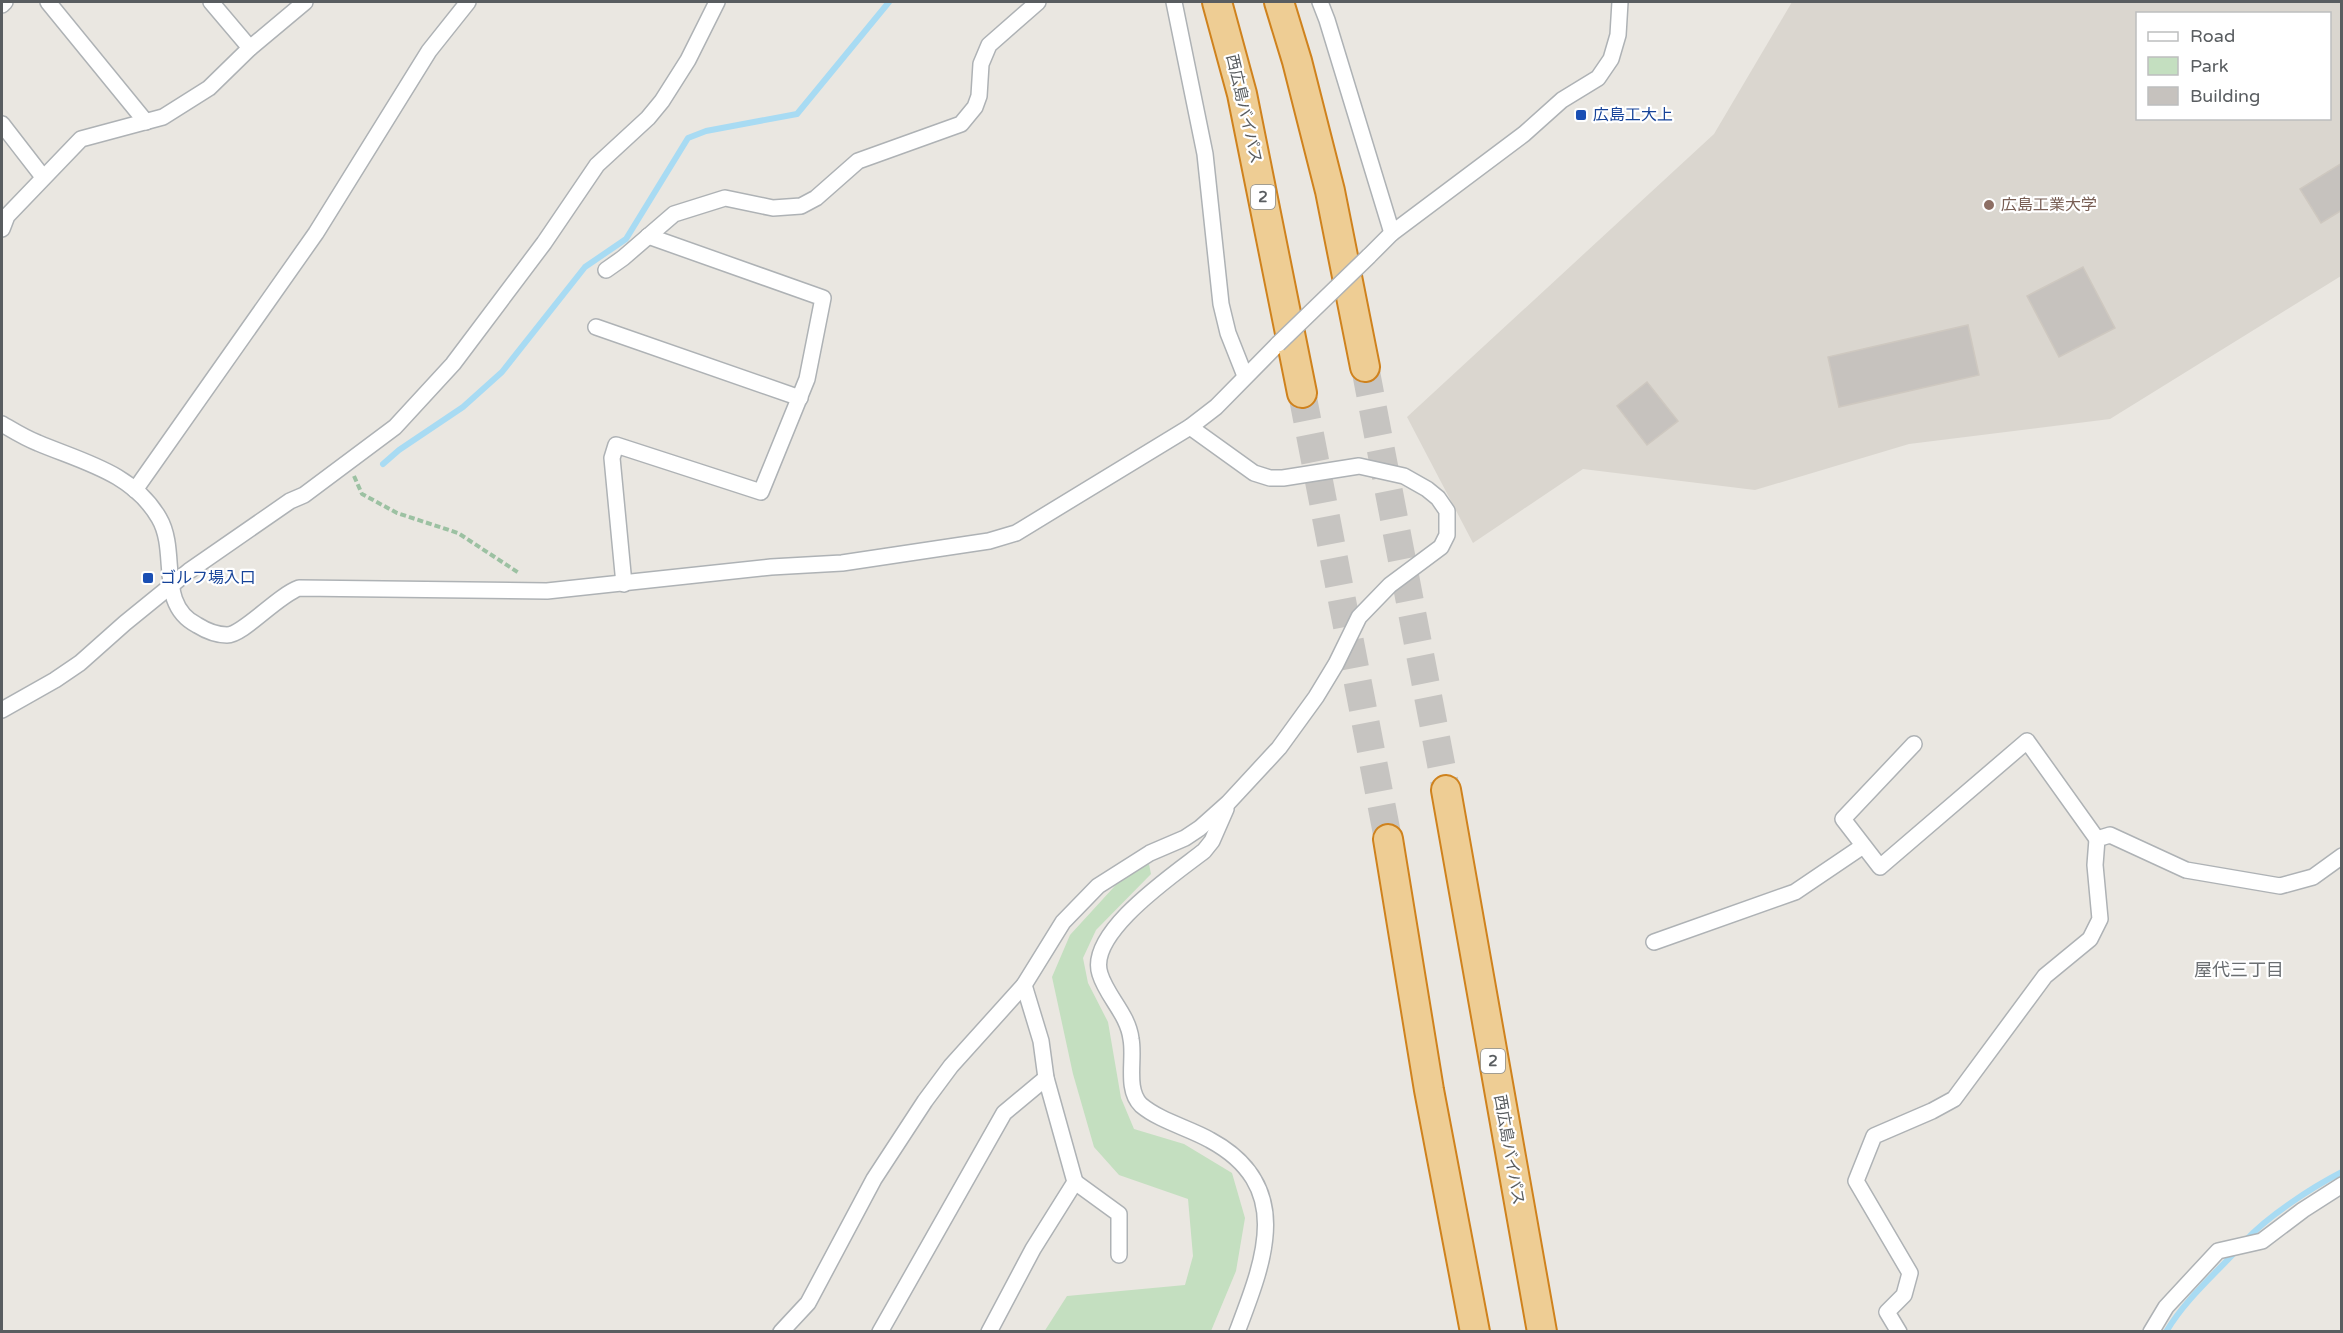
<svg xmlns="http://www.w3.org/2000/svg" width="2343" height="1333" font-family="'Varela Round','Noto Sans JP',sans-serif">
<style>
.education{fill:#dad6cf;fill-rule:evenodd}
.green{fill:#c4dfc0}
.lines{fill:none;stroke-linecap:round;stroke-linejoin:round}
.stream{stroke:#a8dbf3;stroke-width:6}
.building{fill:#c6c2be;stroke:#cec8c0;stroke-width:1.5}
.highway-tunnel{stroke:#c6c4c1;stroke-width:28;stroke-dasharray:28 14;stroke-linecap:butt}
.street-casing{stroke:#aeb2b5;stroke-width:18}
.highway-casing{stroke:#cf821d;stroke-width:32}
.path{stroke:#9cc1a2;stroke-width:4;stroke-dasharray:6 3;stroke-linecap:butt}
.street{stroke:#fff;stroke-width:15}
.highway{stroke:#eecd94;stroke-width:28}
.street-bridge-casing{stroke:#aeb2b5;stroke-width:18;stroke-linecap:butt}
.street-bridge{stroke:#fff;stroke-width:15}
.transit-dot{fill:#1a4fb4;stroke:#fff;stroke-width:2}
.education-dot{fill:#8d6e63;stroke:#fff;stroke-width:2}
.labels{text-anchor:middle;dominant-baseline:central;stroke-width:4.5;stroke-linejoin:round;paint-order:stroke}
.shield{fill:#fff;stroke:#8b8e90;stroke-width:1.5}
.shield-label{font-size:15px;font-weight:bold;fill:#595d60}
.street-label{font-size:16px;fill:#595d60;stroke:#fff}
.transit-label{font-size:16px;fill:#164399;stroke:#fff;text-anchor:start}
.education-label{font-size:16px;fill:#785e54;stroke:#fff;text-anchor:start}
.neighbourhood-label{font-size:18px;fill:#6b6f72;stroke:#fff}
</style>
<rect width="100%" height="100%" fill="#eae7e1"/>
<path class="education" d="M 1792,2 L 2341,2 L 2341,276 L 2110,419 L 1909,444 L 1755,490 L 1583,469 L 1473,543 L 1407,417 L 1714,134 ZM 2138,14 L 2330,14 L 2330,118 L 2138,118 Z"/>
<polygon class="green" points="1149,864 1151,874 1096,930 1083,958 1088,983 1108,1022 1121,1098 1134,1129 1184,1144 1232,1173 1245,1218 1236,1271 1211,1331 1044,1332 1067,1296 1185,1285 1193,1256 1188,1199 1119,1175 1094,1147 1073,1074 1052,977 1070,935 1124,876"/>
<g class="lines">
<g class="stream">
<polyline points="383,464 399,450 463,407 502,372 585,267 626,239 688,138 706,131 797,114 889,2"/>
<path d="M 2245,1241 C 2268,1216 2311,1188 2342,1172"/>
<path d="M 2166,1332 C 2185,1300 2212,1277 2236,1251"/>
</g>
</g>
<g class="building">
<polygon points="2342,163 2342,210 2321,223 2300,189"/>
<polygon points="2083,267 2115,328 2059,357 2027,296"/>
<polygon points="1968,325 1979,375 1839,407 1828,357"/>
<polygon points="1647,382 1678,421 1647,445 1617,406"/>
</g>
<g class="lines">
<g class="highway-tunnel">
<polyline points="1365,367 1446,790"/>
<polyline points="1302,393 1388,839"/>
</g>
<defs>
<g id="street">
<polyline points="48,2 146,122"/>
<polyline points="211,2 250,48"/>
<polyline points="1174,2 1205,154 1221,304 1228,333 1245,376"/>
<polyline points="1320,2 1327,20 1392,233"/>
<polyline points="2,5 5,2"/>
<polyline points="2,124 43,177"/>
<polyline points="2,229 7,216 81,139 163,117 209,88 250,48 305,2"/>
<polyline points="1369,256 1392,233 1524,134 1562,100 1598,78 1611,59 1618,35 1620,2"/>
<polyline points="606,270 623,258 674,214 725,198 773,208 801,206 816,198 858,161 961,124 975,107 979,96 981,64 989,45 1038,2"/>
<polyline points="596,327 800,398"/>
<path d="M 2,424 C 14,431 25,438 38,443 C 83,462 133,473 159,518 C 179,552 156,604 197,625 C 205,630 217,635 227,635 C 243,635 277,596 299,588 L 547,591 L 771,567 L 842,563 L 989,541 L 1016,533 L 1190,427 L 1216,407 L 1278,344"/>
<polyline points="135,490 316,233 429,51 468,2"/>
<polyline points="624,584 612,458 616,445 761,492 807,379 823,298 648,236"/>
<polyline points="2,710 55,680 80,663 125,623 189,571 290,501 304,495 395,427 453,364 544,243 597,165 648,118 662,101 688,60 717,2"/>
<polyline points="1914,744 1843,819 1880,867 2027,741 2097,839"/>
<path d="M 1226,809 L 1212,841 L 1204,851 C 1176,873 1086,933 1100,974 C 1107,997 1128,1014 1131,1039 C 1135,1059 1125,1089 1141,1105 C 1160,1121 1189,1128 1210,1140 C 1295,1186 1264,1261 1237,1332"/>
<polyline points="1654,942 1795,892 1863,846"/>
<polyline points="1075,1182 1119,1214 1119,1255"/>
<polyline points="781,1332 808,1303 874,1179 925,1101 951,1066 1024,985 1063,922 1098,886 1150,853 1185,838 1200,828 1228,803 1279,748 1316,697 1336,664 1359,617 1390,585 1441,547 1447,535 1447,511 1438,498 1427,489 1404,476 1359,466 1283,478 1270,478 1254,473 1190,427"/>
<polyline points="880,1332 1004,1113 1046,1078"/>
<polyline points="989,1332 1033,1249 1075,1182 1046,1078 1041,1041 1024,985"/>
<polyline points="1899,1332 1887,1312 1904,1295 1910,1273 1856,1181 1874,1136 1932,1111 1954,1099 2045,976 2090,939 2100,919 2095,865 2097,839 2110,835 2186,870 2280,886 2313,877 2342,856"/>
<polyline points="2151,1332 2166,1307 2218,1251 2262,1241 2303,1210 2342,1185"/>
</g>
<g id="highway">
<polyline points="1217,2 1242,94 1302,393"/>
<polyline points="1279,2 1297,61 1330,191 1365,367"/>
<polyline points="1446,790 1542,1332"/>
<polyline points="1388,839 1429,1090 1475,1332"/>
</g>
</defs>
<use href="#street" class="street-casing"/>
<use href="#highway" class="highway-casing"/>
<polyline class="path" points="354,476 362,494 397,513 458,533 519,573"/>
<use href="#street" class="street"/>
<use href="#highway" class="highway"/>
<defs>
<polyline id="street-bridge" points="1278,344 1369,256"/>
</defs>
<use href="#street-bridge" class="street-bridge-casing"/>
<use href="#street-bridge" class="street-bridge"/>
</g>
<g class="transit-dot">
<rect x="1575" y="109" width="12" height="12" rx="3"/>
<rect x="142" y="572" width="12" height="12" rx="3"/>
</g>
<circle class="education-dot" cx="1989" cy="205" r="6"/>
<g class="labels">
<g class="shield">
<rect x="1251" y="185" width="24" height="24" rx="4.5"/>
<rect x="1481" y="1049" width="24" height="24" rx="4.5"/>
</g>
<g class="shield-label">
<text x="1263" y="197">2</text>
<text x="1493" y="1061">2</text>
</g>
<g class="street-label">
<text transform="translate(1244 109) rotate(77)">西広島バイパス</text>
<text transform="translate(1509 1150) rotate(80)">西広島バイパス</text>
</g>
<g class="transit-label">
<text x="1593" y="115">広島工大上</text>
<text x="160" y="578">ゴルフ場入口</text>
</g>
<g class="education-label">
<text x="2001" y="205">広島工業大学</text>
</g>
<g class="neighbourhood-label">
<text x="2239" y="970">屋代三丁目</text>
</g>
</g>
<rect width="2343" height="1333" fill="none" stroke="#595d60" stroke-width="6"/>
<rect x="2136" y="12" width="195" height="108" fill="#ffffff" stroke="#bdbebf" stroke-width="1.5"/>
<rect x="2148" y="32" width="30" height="9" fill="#ffffff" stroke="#bdbebf" stroke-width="1.5"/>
<text x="2190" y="42" font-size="18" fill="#595d60">Road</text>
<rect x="2148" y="57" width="30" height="18" fill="#c4dfc0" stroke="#bdbebf" stroke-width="1.5"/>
<text x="2190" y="72" font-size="18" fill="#595d60">Park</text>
<rect x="2148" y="87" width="30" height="18" fill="#c6c2be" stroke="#bdbebf" stroke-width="1.5"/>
<text x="2190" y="102" font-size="18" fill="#595d60">Building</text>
</svg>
